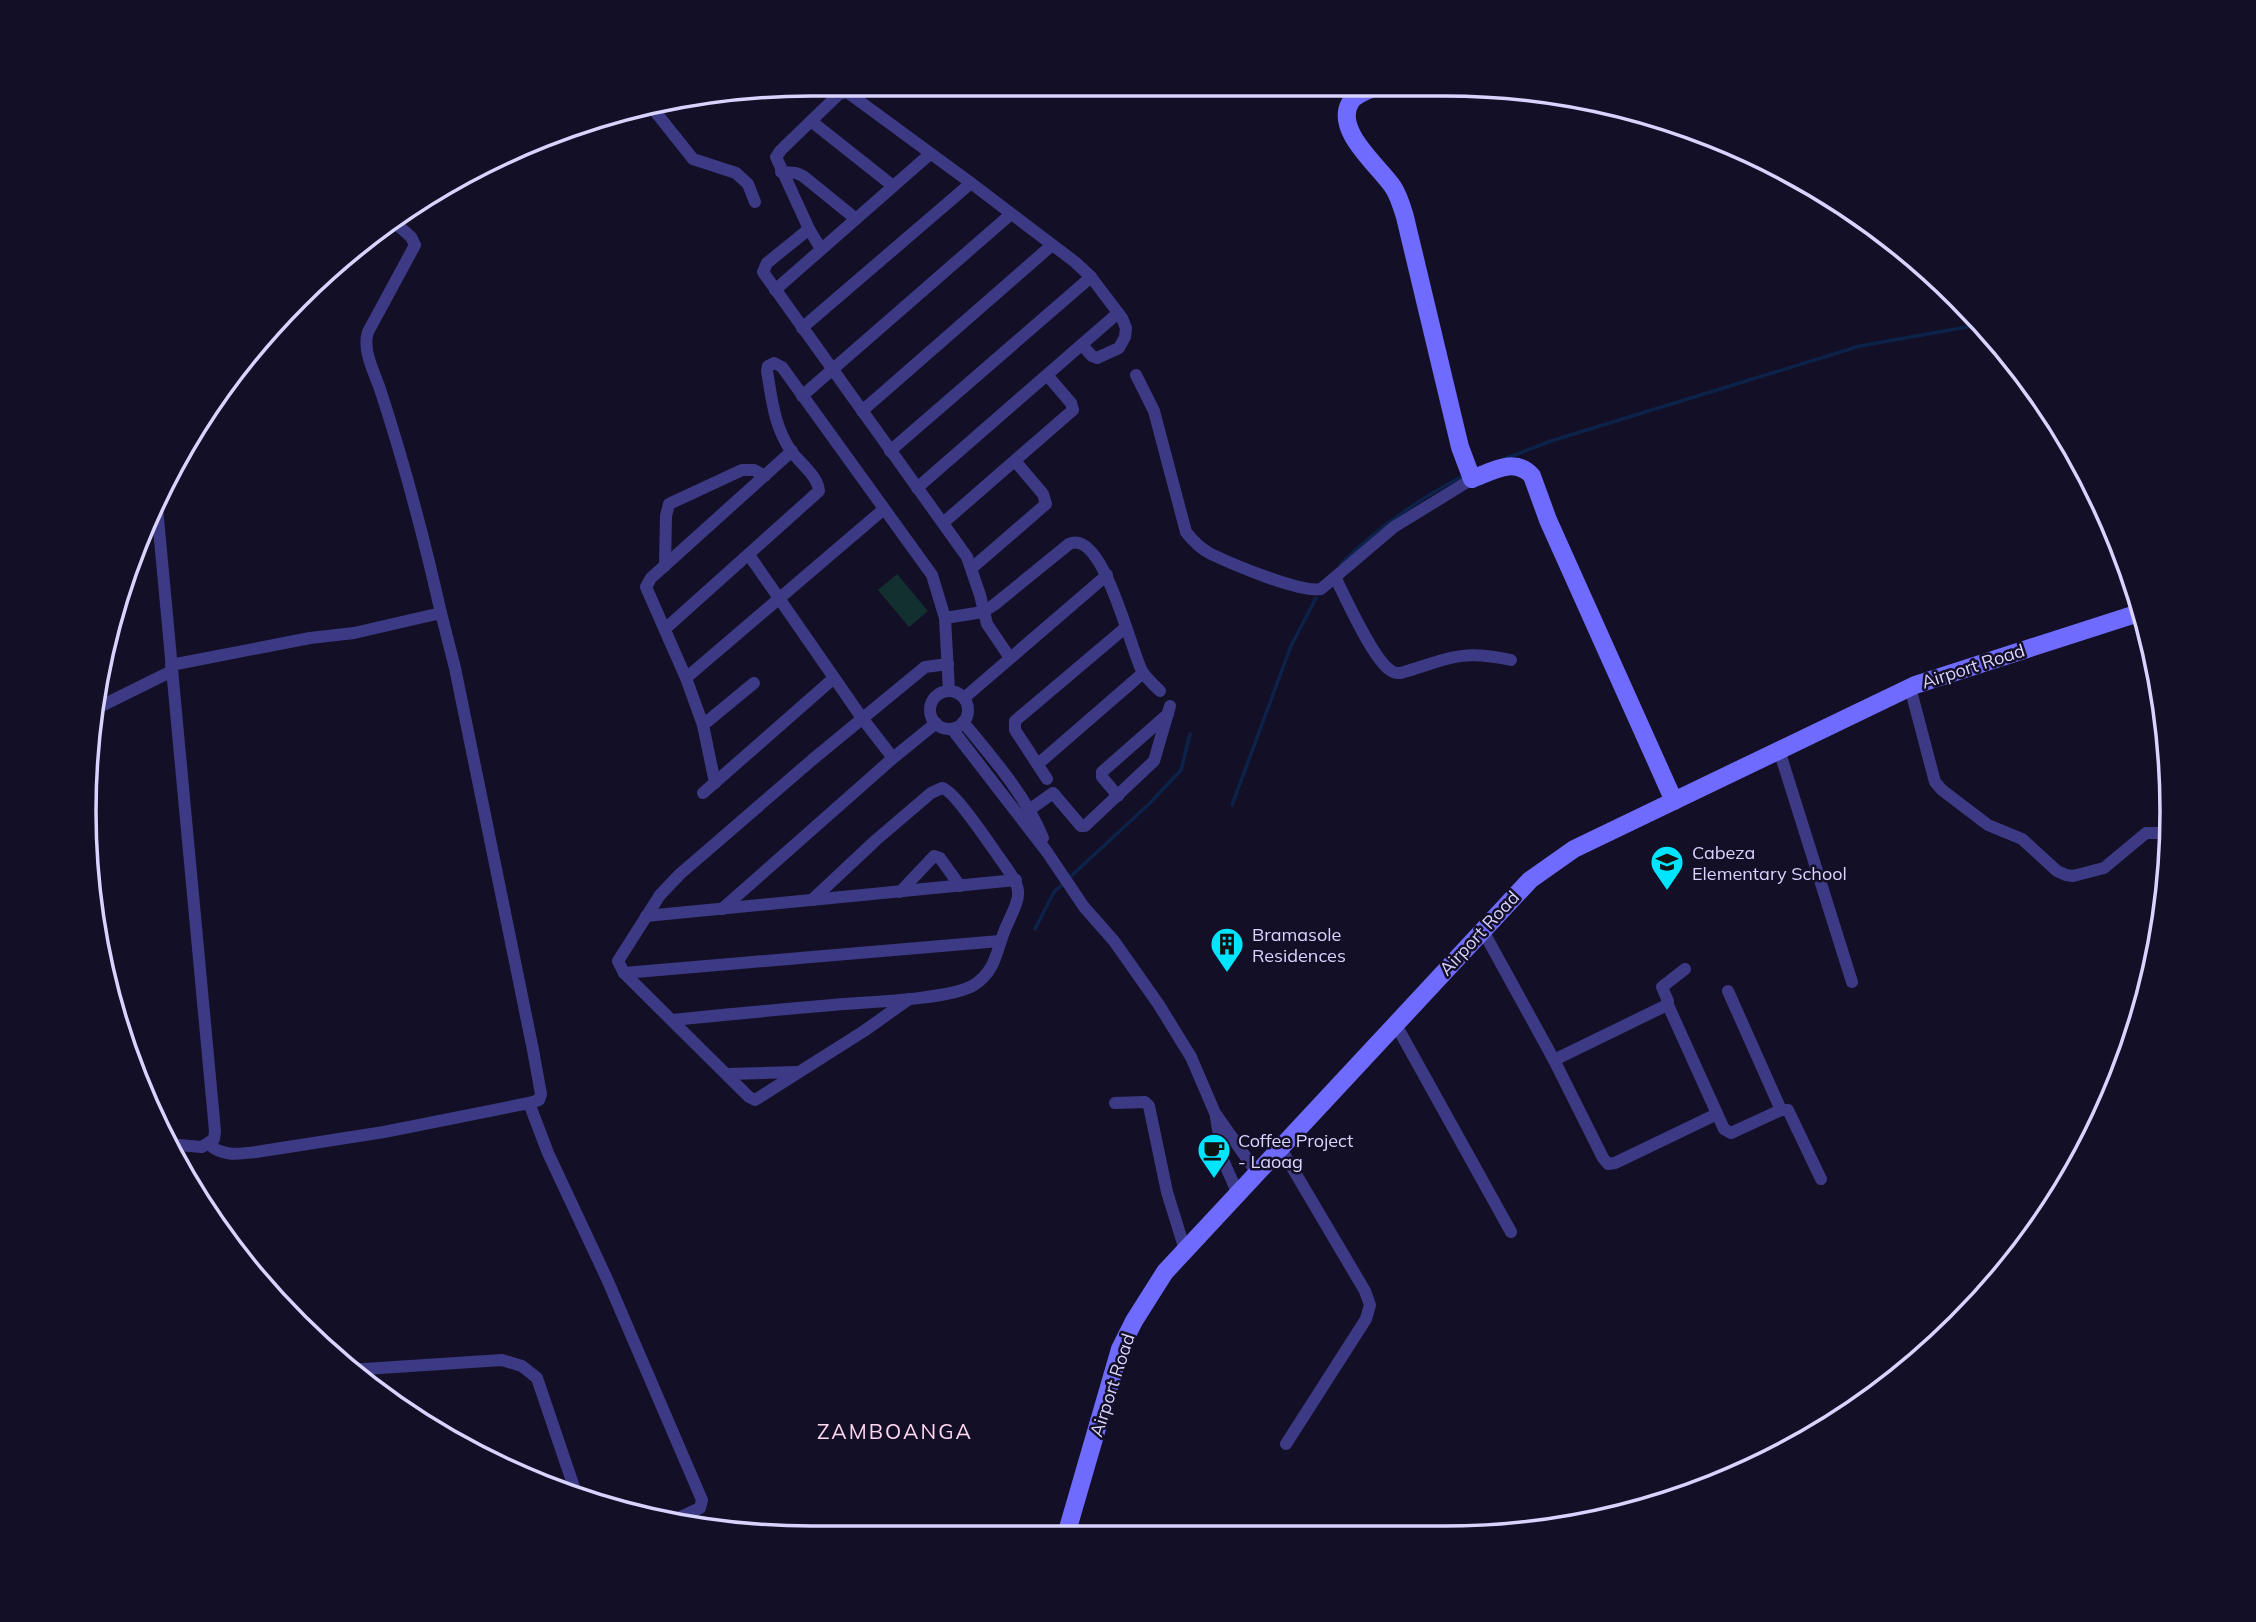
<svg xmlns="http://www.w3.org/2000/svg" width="2256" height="1622" font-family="Mulish,sans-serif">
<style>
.green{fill:#12302f}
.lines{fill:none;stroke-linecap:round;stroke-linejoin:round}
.stream{stroke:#0c2248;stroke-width:3.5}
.street{stroke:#3d3a85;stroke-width:12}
.secondary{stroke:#6f6bff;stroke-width:18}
.labels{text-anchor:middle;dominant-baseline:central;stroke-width:5;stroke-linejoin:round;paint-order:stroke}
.street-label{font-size:18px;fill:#d9d4ff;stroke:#130f26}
.poi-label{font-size:18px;fill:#d9d4ff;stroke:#130f26;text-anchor:start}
.quarter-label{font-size:21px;letter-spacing:2px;fill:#ffd6f0;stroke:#130f26}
.rim{fill:none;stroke:#d9d4ff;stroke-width:3.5}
</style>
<rect width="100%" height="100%" fill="#130f26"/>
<polygon class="green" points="897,574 928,611 909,627 878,590"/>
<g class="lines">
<g class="stream">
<polyline points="1504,459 1551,441 1860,346 1984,324"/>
<path d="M 1341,564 C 1377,528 1419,499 1463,476"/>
<polyline points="1232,805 1291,646 1316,598"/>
<polyline points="1069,878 1150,803 1181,770 1190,734"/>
<polyline points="1035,929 1054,892 1063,884"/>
</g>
<g class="street">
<polyline points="650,105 693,159 736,173 748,184 755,202"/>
<polyline points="811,121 893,186"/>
<polyline points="781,172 796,173 803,176 856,219"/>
<polyline points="809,229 767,263 763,272 967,557 980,595 987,624 1010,658"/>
<polyline points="821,249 809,229 776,157 781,150 839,94 847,92 971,183 1075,262 1091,277 1122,318 1126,328 1125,337 1119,348 1097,358 1092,356 1082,345"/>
<polyline points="775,290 930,154"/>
<polyline points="802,328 971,183"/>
<path d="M 1136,375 L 1154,411 L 1186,532 C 1193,541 1201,549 1211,554 C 1232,564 1300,593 1321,589 L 1394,527 L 1472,479"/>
<polyline points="802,396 1011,214"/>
<polyline points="862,411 1052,245"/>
<polyline points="890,451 1091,277"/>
<polyline points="917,488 1118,313"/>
<polyline points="156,497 215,1131 214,1139 202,1147 167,1144"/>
<polyline points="943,523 1073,410 1071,403 1047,375"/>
<polyline points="749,555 862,718 893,758"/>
<polyline points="665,566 666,516 669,504 742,470 754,470 765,476"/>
<polyline points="972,568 1046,504 1043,494 1015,461"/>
<path d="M 1336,579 C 1346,599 1373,659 1390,670 C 1394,673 1396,673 1401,673 C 1448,659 1459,649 1511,660"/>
<polyline points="441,613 455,668 533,1050 541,1094 539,1100 529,1103 548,1153 607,1279 702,1500 700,1508 672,1521"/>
<path d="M 945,618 L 983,612 L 994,605 L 1069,544 C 1103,528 1130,648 1142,671 C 1146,678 1154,685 1160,691"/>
<path d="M 665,629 L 819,491 C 818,476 800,463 791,451 C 774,426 772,400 767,371 L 768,366 L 774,363 L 782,367 L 932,575 L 945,618 L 949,691"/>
<path d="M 171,665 L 310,638 L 354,633 L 441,613 C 424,538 404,462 380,389 C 374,372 362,349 368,332 L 415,245 L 411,237 L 392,220"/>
<polyline points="686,678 884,509"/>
<polyline points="1910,687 1935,782 1942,790 1988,825 2022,839 2057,871 2066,875 2073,876 2104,868 2146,833 2170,833"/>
<circle cx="949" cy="710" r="19"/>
<polyline points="964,698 1107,575"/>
<polyline points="91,711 172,671"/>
<path d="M 963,722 C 992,757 1026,796 1043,838"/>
<polyline points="703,725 754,683"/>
<polyline points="952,729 1047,852 1084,907 1114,941 1159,1005 1191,1057 1215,1113 1257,1173"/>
<polyline points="1779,750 1852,982"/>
<polyline points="1038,764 1143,673"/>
<polyline points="1047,779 1015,730 1015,721 1125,628"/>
<polyline points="715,783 703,725 686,678 646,587 651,578 792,451"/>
<polyline points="703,793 834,678"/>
<polyline points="1118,796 1102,777 1102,772 1168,714"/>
<polyline points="1029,810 1053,793 1081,826 1085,826 1154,761 1170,706"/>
<polyline points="900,892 934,856 940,858 960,886"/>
<polyline points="722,909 893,758 936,723"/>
<polyline points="646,916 1016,880"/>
<polyline points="1482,929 1554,1060 1603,1158 1608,1164 1615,1163 1717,1114"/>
<polyline points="624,973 1000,941"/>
<polyline points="1728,991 1781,1110"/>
<polyline points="909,999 864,1031 755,1100 749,1097 624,973 618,961 660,895 680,874 812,760 925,667 948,664"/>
<polyline points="1667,1003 1724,1129 1731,1133 1781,1110 1788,1110 1821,1179"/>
<path d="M 673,1020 C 730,1014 786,1009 843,1004 C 872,1002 951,999 974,985 C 997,970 996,950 1006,927 C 1022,892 1024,892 1001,860 C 991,846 954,790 942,788 L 931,793 L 876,840 L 812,900"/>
<polyline points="1395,1023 1511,1232"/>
<polyline points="1554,1060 1667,1005 1668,1001 1662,987 1685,969"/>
<polyline points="728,1074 796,1072"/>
<polyline points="1115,1103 1145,1102 1149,1106 1167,1192 1185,1250"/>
<polyline points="1216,1117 1223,1160 1238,1194"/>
<path d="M 209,1144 C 222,1157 239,1154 256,1152 L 384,1132 L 529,1103"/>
<polyline points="1280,1147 1365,1291 1370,1305 1366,1319 1286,1444"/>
<polyline points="349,1370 502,1360 522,1366 537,1378 577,1496"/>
<polyline points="971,1535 994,1535"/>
</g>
<g class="secondary">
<path d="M 1383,84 C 1373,89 1355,93 1350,103 C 1334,131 1380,167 1393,187 C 1399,196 1402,207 1405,217 L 1460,447 L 1472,479 C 1491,472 1515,456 1532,476 L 1548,520 L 1674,801"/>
<polyline points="1066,1535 1120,1349 1134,1321 1165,1272 1530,880 1574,849 1915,685 2142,612"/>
</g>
</g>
<defs>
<symbol id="school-pin" viewBox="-11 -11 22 30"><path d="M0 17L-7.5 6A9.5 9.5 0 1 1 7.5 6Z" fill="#00e5ff" stroke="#130f26"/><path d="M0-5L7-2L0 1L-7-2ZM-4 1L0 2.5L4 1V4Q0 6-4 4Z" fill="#111"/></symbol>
<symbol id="building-pin" viewBox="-11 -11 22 30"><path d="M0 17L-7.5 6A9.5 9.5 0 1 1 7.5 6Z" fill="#00e5ff" stroke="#130f26"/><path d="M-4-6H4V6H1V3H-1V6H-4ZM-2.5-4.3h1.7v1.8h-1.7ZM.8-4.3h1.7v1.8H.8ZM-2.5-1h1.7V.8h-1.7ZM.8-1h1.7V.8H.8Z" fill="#111"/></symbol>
<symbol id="cafe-pin" viewBox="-11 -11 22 30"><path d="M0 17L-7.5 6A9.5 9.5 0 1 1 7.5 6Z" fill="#00e5ff" stroke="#130f26"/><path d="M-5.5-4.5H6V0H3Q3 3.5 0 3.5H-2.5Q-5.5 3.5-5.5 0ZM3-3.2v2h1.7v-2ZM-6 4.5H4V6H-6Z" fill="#111"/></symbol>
</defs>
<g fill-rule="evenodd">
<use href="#school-pin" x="1648" y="843" width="38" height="52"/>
<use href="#building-pin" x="1208" y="925" width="38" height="52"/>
<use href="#cafe-pin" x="1195" y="1131" width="38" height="52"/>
</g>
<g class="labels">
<g class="street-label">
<text transform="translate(1973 666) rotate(-18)">Airport Road</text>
<text transform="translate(1479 933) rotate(-47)">Airport Road</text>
<text transform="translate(1112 1385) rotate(-72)">Airport Road</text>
</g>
<g class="poi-label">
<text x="1692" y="852">Cabeza<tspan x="1692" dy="21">Elementary School</tspan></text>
<text x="1252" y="934">Bramasole<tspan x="1252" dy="21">Residences</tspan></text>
<text x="1238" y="1140">Coffee Project<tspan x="1238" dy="21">- Laoag</tspan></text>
</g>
<g class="quarter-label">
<text x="895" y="1431">ZAMBOANGA</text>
</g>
</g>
<path d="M0 0H2256V1622H0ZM811 96H1445A715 715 0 0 1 2160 811V811A715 715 0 0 1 1445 1526H811A715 715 0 0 1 96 811V811A715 715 0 0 1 811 96Z" fill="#130f26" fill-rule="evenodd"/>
<path class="rim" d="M811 96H1445A715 715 0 0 1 2160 811V811A715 715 0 0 1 1445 1526H811A715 715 0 0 1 96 811V811A715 715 0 0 1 811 96Z"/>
</svg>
